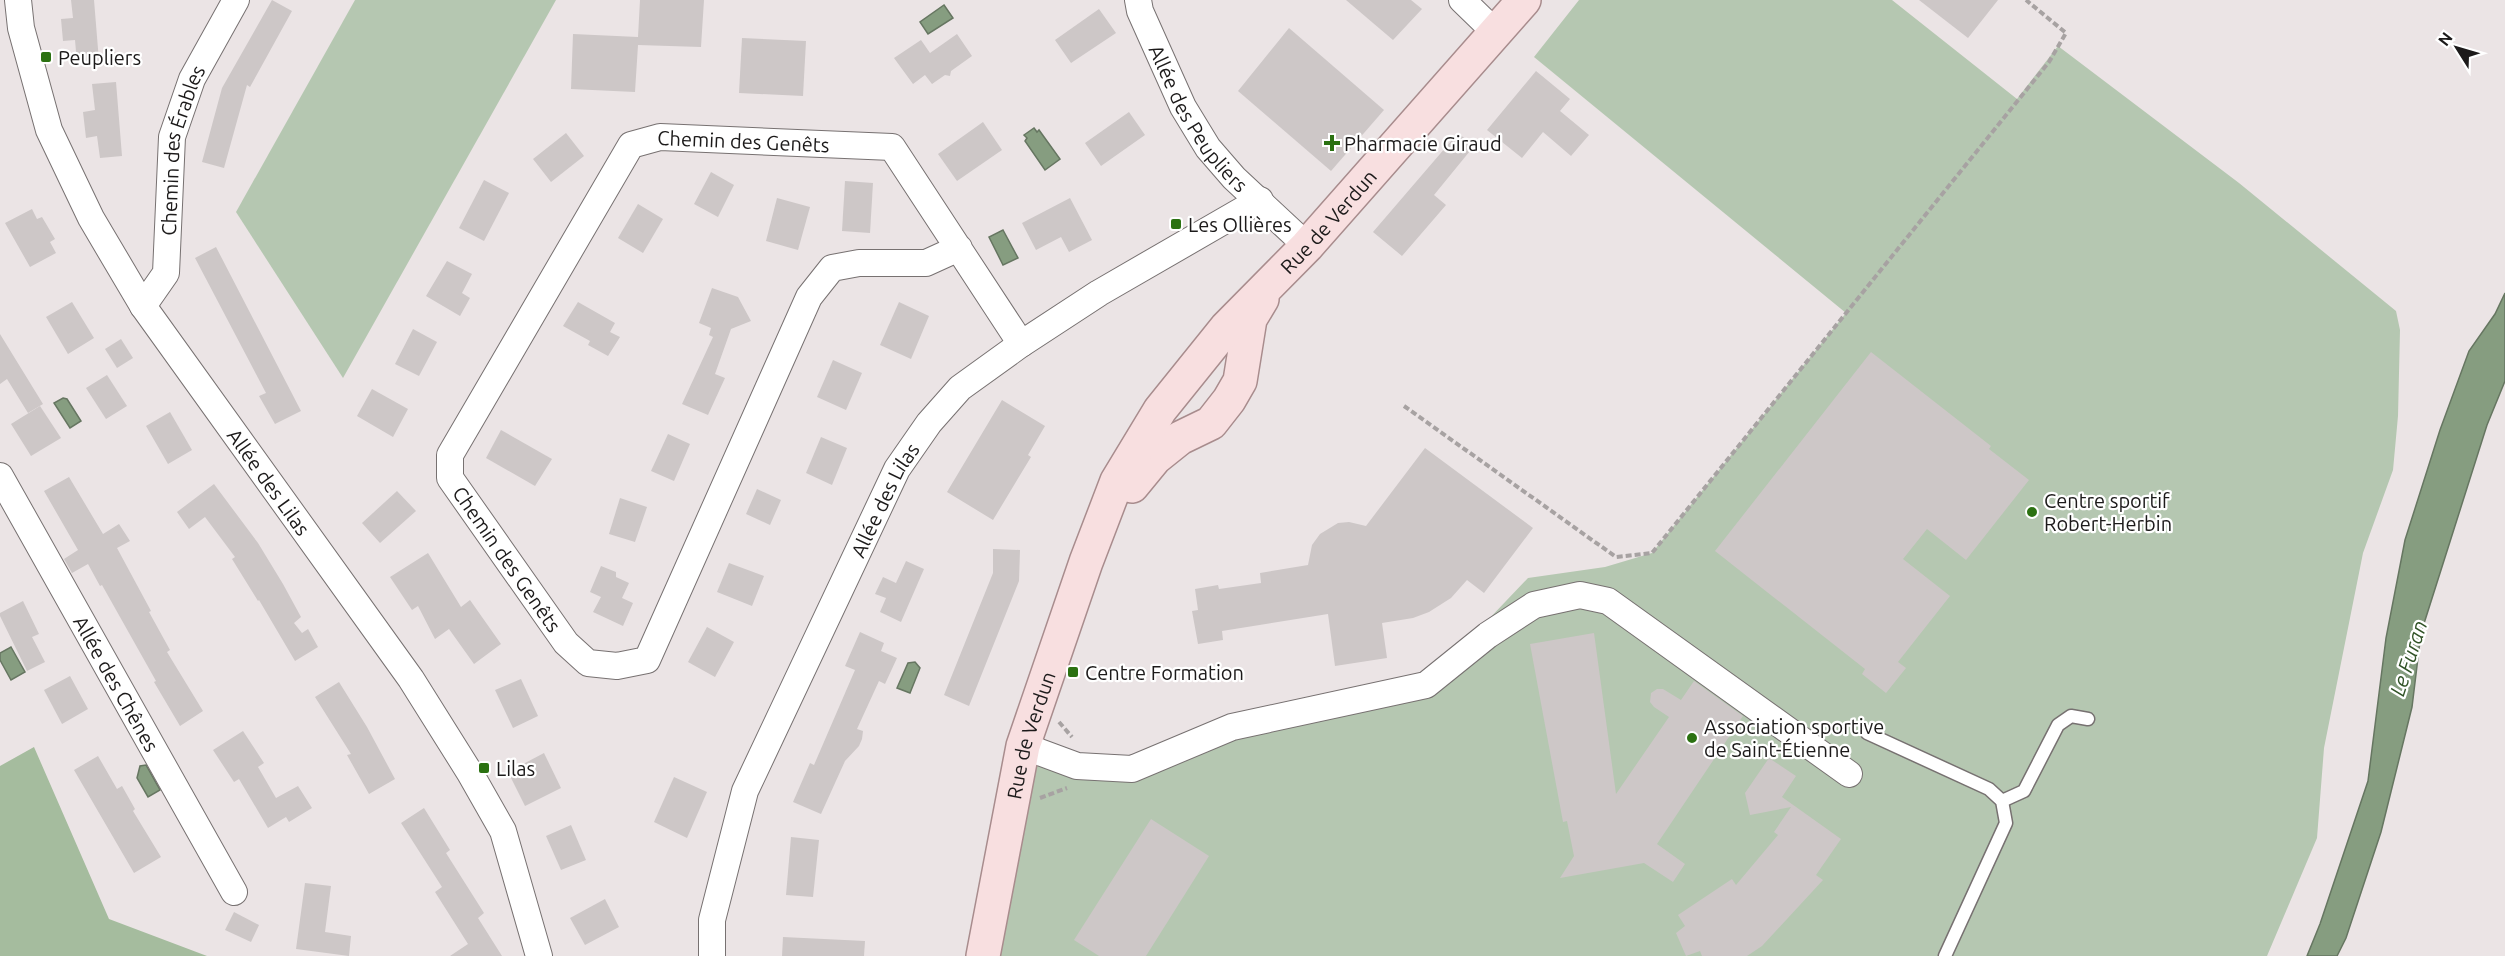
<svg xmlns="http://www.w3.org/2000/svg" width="2505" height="956" font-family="Ubuntu,sans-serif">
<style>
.green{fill:#b5c7b1}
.forest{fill:#a5bc9e}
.water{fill:#869d80;stroke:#667661;stroke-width:1.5}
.building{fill:#cdc7c7}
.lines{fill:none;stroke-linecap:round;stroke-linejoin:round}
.service-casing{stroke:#777171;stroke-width:15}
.minor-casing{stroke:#777171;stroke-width:28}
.primary-casing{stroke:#a88c8d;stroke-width:36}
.path{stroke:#a7a2a2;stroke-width:4;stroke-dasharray:6 3;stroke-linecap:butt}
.service{stroke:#fff;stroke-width:12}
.minor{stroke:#fff;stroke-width:26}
.primary{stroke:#f8dfe0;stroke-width:33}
.poi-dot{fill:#2b7111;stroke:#fff;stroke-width:2}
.labels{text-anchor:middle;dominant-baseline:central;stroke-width:4.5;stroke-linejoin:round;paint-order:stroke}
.poi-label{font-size:20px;fill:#1c1a1a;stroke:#fff;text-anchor:start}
.street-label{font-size:20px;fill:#1c1a1a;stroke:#fff}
.water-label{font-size:21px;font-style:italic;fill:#315327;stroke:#fff}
</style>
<rect width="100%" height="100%" fill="#ebe4e5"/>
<g class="green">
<polygon points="355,0 556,0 343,378 236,212"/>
<polygon points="1579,0 1892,0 2017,99 2058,46 2239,183 2396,311 2400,330 2398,416 2393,470 2363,553 2324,748 2317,838 2267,956 983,956 1023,746 1132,769 1426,685 1528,578 1605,567 1652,553 1846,313 1534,57"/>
</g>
<polygon class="forest" points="34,747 109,919 207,956 0,956 0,766"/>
<g class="water">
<polygon points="944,5 953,18 928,34 920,22"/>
<polygon points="1034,128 1037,132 1039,130 1060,159 1045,170 1025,141 1027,138 1024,135"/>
<polygon points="1003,230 1018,258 1003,265 989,237"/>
<polygon points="2505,293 2505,381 2487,425 2421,633 2412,707 2381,832 2346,938 2337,956 2307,956 2320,924 2368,781 2386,638 2405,540 2440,430 2469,351 2495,314"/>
<polygon points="63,398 67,399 81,421 70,428 54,403"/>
<polygon points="11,647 25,672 11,680 0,660 0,653"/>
<polygon points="915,662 920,668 910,693 897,688 908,663"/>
<polygon points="146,765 160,790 148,797 137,778 140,766"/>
</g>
<g class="building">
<polygon points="71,0 94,0 99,61 77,63 75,40 63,41 61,19 73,18"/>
<polygon points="272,0 292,11 250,87 247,85 224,168 202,162 222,88"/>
<polygon points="640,0 704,0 701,47 638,45 635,92 571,89 573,34 638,37"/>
<polygon points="1346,0 1411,0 1422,9 1393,40"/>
<polygon points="1919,0 1998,0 1968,38"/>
<polygon points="1099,9 1116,33 1071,63 1055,40"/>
<polygon points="1289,28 1384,110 1331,171 1238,91"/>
<polygon points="957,34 972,56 951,71 950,76 945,75 932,84 925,75 913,84 894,58 921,40 930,53"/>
<polygon points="742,38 806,41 803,96 739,93"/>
<polygon points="1536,71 1570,99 1560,111 1589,135 1571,156 1543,132 1522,158 1487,130"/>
<polygon points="116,82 122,156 100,158 97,136 86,138 83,112 95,110 92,84"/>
<polygon points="1129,112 1145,135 1101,166 1085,143"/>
<polygon points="983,122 1002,150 957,181 938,154"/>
<polygon points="566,133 584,156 551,182 533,159"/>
<polygon points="1458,133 1474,146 1434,195 1446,205 1402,256 1373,232"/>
<polygon points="711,172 734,185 718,217 694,204"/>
<polygon points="484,180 509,193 484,241 459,228"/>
<polygon points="845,181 873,183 870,233 842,231"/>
<polygon points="777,198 810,207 798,250 766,241"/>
<polygon points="1070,198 1092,240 1069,252 1061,237 1036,250 1022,223"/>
<polygon points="638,204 663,219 643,253 618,238"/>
<polygon points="32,209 37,219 42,217 55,239 50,242 56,253 30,267 5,223"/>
<polygon points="216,247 301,411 275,424 259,396 266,393 195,258"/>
<polygon points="447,261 472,274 462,293 470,298 460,316 426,296"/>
<polygon points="712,288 738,297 751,321 731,329 715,374 725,378 708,415 682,404 713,337 709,335 711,328 699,323"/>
<polygon points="72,302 94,338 68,354 46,317"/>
<polygon points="578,302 615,323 610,332 620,337 608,356 588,345 590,341 563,326"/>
<polygon points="899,302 929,316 911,359 880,345"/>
<polygon points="413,329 437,342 419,376 395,364"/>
<polygon points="0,334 43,404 28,413 7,379 0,384"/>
<polygon points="121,339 133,358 117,368 105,349"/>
<polygon points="1871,352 1991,446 1989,449 2029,480 1966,560 1927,529 1903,559 1950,596 1898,662 1906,668 1886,693 1862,674 1865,669 1715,551"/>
<polygon points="833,360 862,373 846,410 817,397"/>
<polygon points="107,375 127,406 106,419 86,388"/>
<polygon points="372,389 408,409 393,437 357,416"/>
<polygon points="1002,400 1045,426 1028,455 1031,457 993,520 947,492"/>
<polygon points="40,406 61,438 31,456 11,424"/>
<polygon points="170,412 192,450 168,464 146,426"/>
<polygon points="501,430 552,459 535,486 486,458"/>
<polygon points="668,434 690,444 674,481 651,471"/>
<polygon points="821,437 847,448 832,485 806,473"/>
<polygon points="1425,448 1533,528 1484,593 1467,580 1451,598 1429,612 1413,618 1382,623 1387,658 1335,666 1328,614 1222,631 1223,640 1198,644 1192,611 1198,610 1195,589 1218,585 1219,589 1261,583 1260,573 1308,565 1312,545 1320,534 1338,523 1349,522 1366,526"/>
<polygon points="69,477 103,534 119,524 130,541 117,548 151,611 149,612 170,650 167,652 203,711 180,726 154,682 156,681 102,585 100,586 88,564 72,573 64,559 78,550 44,491"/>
<polygon points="214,484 258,543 283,584 301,617 294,623 302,633 308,629 318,647 295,661 259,600 258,601 232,559 235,557 205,517 189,529 177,512"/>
<polygon points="757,489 781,500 770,525 746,514"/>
<polygon points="397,491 416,511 380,543 362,523"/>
<polygon points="620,498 647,507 635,542 609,534"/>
<polygon points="993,549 1020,550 1019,581 969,706 944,695 993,573"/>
<polygon points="428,553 461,607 470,600 501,644 474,664 449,629 435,639 418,606 412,610 390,577"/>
<polygon points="906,561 924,569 901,622 880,612 886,598 875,594 883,577 896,583"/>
<polygon points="729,563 764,576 752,606 717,592"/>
<polygon points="601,566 616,572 616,577 629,583 622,598 633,603 623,626 593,612 601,597 590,592"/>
<polygon points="23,601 39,634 32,637 45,662 27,671 0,616 0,613"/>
<polygon points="707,627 734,642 715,677 688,662"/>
<polygon points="860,632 884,643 881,651 897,658 885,684 879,681 857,729 863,731 862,739 859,746 845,761 821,814 793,802 810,763 814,765 855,670 845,666"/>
<polygon points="1594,633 1616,794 1669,717 1654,707 1650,702 1651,693 1657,689 1663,689 1681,700 1694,681 1743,716 1657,844 1685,864 1673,882 1644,863 1560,878 1574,856 1567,821 1563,822 1530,644"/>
<polygon points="70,676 88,709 62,724 44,690"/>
<polygon points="521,679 538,716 513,728 495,690"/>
<polygon points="339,682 367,727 395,779 369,794 347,755 351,754 315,697"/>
<polygon points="243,731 264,763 258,767 276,798 298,786 312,808 289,822 286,817 268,828 239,779 234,782 213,750"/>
<polygon points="544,753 561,788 525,806 508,772"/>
<polygon points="98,756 117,789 122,786 135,809 133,811 161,857 134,873 74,770"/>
<polygon points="1769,758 1796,776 1782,797 1841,839 1816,875 1823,880 1762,946 1747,956 1702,956 1700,951 1686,956 1676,933 1685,926 1678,915 1732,879 1736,885 1778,835 1774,832 1791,807 1750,815 1745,793"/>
<polygon points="674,777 707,792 687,838 654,822"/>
<polygon points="424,808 450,850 446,853 484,913 478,918 502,956 450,956 468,944 435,892 442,887 401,823"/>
<polygon points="1151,819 1209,856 1146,956 1099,956 1074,940"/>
<polygon points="571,825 586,860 561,870 546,836"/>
<polygon points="791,837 819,840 813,897 786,895"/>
<polygon points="305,883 331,886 325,932 351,936 349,956 296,949"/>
<polygon points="605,899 619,927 585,945 570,918"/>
<polygon points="234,912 259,925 251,942 225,930"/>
<polygon points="783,937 865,941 864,956 782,956"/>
</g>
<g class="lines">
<defs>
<g id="service">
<polyline points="1867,733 1989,789 2002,801 2006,823 1945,956"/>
<polyline points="2002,801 2024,791 2058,725 2071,716 2088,719"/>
</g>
<g id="minor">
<path id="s1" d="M 18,0 L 21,28 L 49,130 L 91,218 L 143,306 L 411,679 L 470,773 L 503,831 L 539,956"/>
<path id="s2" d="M 1138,0 L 1140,11 L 1183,107 L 1208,148 L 1234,178 L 1307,246"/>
<polyline points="1462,0 1496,33"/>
<path id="s3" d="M 959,248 L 926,263 L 859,263 L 832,268 L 809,297 L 647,660 L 617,666 L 588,663 L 566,643 L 450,478 L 450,455 L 631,145 L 660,137 L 892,147 L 1012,330 L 1021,344"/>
<path id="s4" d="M 143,306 L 166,273 L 172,137 L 192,79 L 236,0"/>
<path id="s5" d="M 0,476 L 234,892"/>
<polyline points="1023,746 1077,766 1132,769 1232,727 1426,685 1488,635 1534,605 1580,595 1608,601 1849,774"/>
<path id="s6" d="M 712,956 L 712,920 L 745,791 L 897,469 L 929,423 L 960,388 L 1021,344 L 1099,293 L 1260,200"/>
</g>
<g id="primary">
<polyline points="1132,486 1155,458 1180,438 1211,423 1229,400 1240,381 1250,319 1262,299"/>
<path id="s7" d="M 983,956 L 1023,746 L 1086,562 L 1117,481 L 1160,410 L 1226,328 L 1307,246 L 1524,0"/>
</g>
</defs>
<use href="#service" class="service-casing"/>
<use href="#minor" class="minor-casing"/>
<use href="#primary" class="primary-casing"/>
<g class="path">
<polyline points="1404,406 1616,557 1652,553 2049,62 2066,33 2026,0"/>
<polyline points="1059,722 1072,737"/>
<polyline points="1040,798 1067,788"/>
</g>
<use href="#service" class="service"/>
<use href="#minor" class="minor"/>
<use href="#primary" class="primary"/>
</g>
<g class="poi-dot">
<rect x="40" y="51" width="12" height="12" rx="3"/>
<path d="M1329 134h6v6h6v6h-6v6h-6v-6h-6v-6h6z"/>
<rect x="1170" y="218" width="12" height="12" rx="3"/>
<circle cx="2032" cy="512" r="6"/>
<rect x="1067" y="666" width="12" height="12" rx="3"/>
<circle cx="1692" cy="738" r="6"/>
<rect x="478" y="762" width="12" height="12" rx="3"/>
</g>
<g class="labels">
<g class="poi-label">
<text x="58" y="57">Peupliers</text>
<text x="1344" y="143">Pharmacie Giraud</text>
<text x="1188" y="224">Les Ollières</text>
<text x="2044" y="500">Centre sportif<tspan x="2044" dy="23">Robert-Herbin</tspan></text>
<text x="1085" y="672">Centre Formation</text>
<text x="1704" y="726">Association sportive<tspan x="1704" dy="23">de Saint-Étienne</tspan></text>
<text x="496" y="768">Lilas</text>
</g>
<g class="street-label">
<text stroke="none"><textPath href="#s2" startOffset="134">Allée des Peupliers</textPath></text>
<text stroke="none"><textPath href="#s3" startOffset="1352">Chemin des Genêts</textPath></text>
<text stroke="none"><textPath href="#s4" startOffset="165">Chemin des Érables</textPath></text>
<text stroke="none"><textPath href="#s7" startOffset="831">Rue de Verdun</textPath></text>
<text stroke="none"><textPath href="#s1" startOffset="550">Allée des Lilas</textPath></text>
<text stroke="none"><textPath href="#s6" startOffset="492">Allée des Lilas</textPath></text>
<text transform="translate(507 559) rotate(55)">Chemin des Genêts</text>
<text stroke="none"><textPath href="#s5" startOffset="238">Allée des Chênes</textPath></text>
<text stroke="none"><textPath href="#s7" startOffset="226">Rue de Verdun</textPath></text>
</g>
<g class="water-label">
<text transform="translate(2408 658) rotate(-72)">Le Furan</text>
</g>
</g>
<g transform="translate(2457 48) rotate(307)" stroke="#ffffff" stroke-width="4.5" paint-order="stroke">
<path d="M0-4.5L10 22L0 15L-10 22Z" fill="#1c1a1a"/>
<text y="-9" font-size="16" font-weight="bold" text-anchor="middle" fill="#1c1a1a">N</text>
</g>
</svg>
